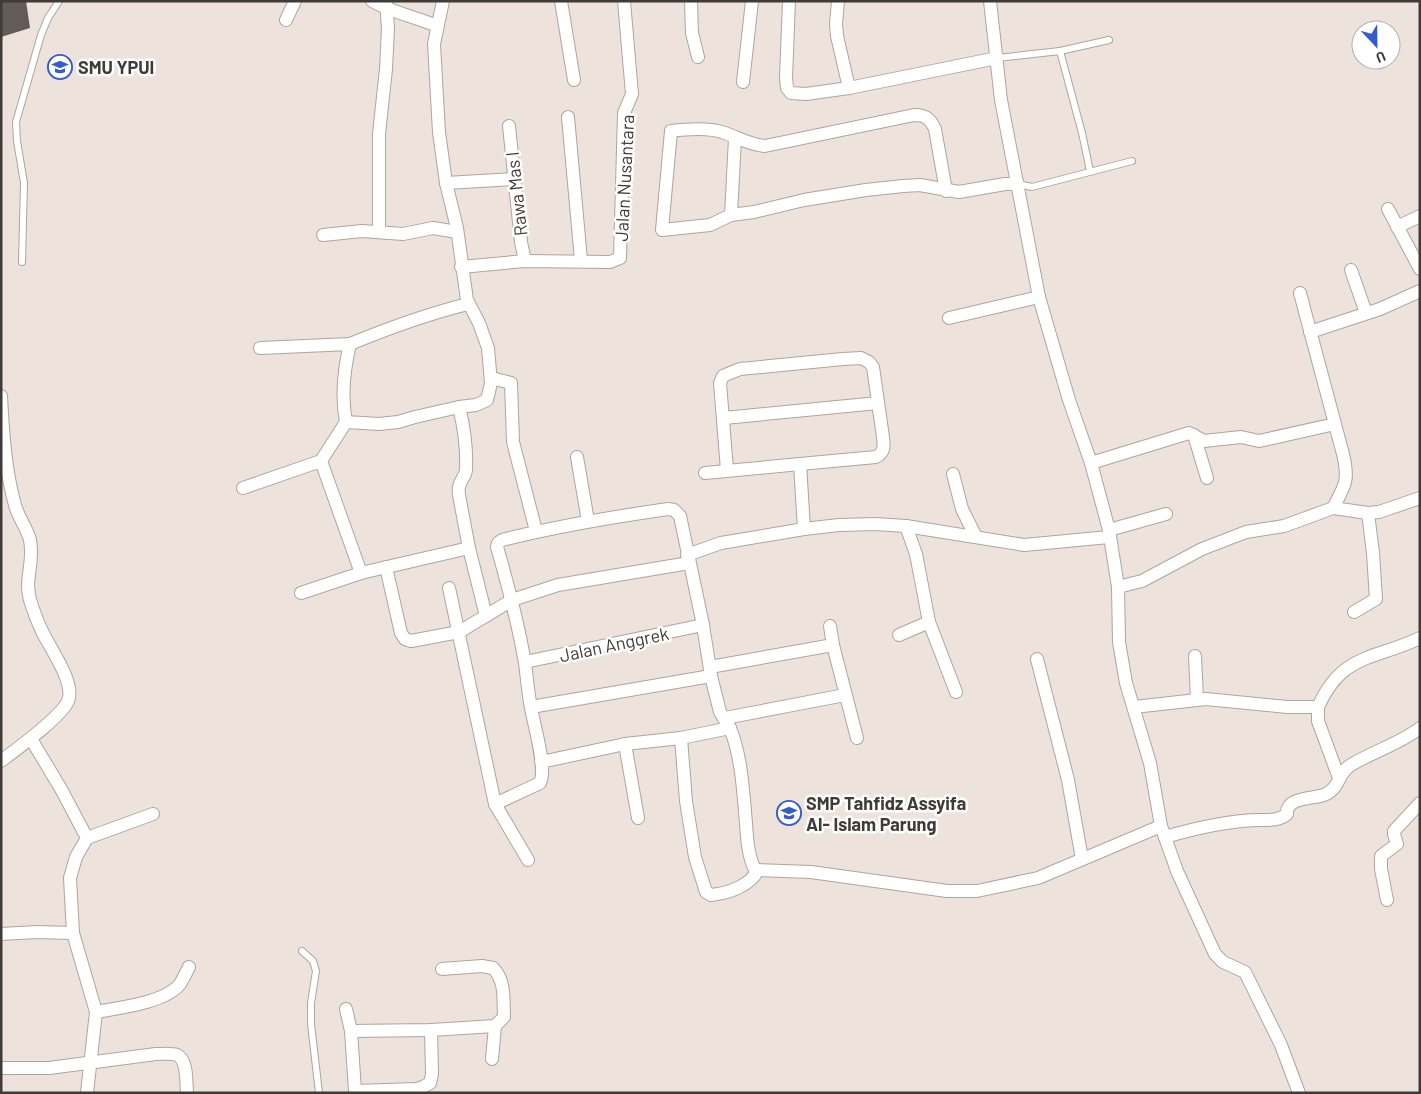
<svg xmlns="http://www.w3.org/2000/svg" width="1421" height="1094" font-family="Barlow,sans-serif">
<style>
.building{fill:#635b55}
.lines{fill:none;stroke-linecap:round;stroke-linejoin:round}
.lane-casing{stroke:#aea59f;stroke-width:8}
.street-casing{stroke:#aea59f;stroke-width:14}
.lane{stroke:#fff;stroke-width:6}
.street{stroke:#fff;stroke-width:12}
.labels{text-anchor:middle;dominant-baseline:central;stroke-width:5;stroke-linejoin:round;paint-order:stroke}
.poi-label{font-size:18px;font-weight:bold;fill:#3f3b38;stroke:#fff;text-anchor:start}
.street-label{font-size:18px;fill:#3f3b38;stroke:#fff}
</style>
<rect width="100%" height="100%" fill="#ede3dc"/>
<polygon class="building" points="1,1 26,1 30,28 1,37"/>
<g class="lines">
<defs>
<g id="lane">
<polyline points="1060,51 1109,40"/>
<polyline points="997,58 1060,51 1082,133 1090,171"/>
<polyline points="1018,184 1032,187 1132,161"/>
<polyline points="22,262 24,183 17,141 16,122 41,35 48,18 59,1"/>
<polyline points="302,951 313,961 316,971 311,1003 311,1024 319,1093"/>
</g>
<g id="street">
<path d="M 372,1 C 393,13 416,17 437,26"/>
<polyline points="561,1 574,80"/>
<polyline points="691,1 692,33 698,57"/>
<polyline points="789,1 786,77 787,88 791,93 806,94 849,88 997,58"/>
<polyline points="838,1 836,24 837,36 849,88"/>
<polyline points="990,1 1001,100 1039,297 1069,400 1091,463 1109,530 1118,587 1119,642 1126,683 1150,763 1161,826 1177,871 1215,954 1223,962 1245,972 1281,1045 1299,1093"/>
<polyline points="286,20 295,1"/>
<polyline points="743,82 752,1"/>
<polyline points="568,117 581,260"/>
<polyline points="509,126 521,242 525,261"/>
<polyline points="446,183 514,179"/>
<path d="M 946,191 L 935,129 C 930,118 925,115 914,115 L 765,146 C 750,145 739,138 725,133 C 709,127 687,129 671,131 L 662,230 L 710,225 L 731,215 L 754,212 L 804,200 L 866,190 L 903,186 L 920,185 L 959,192 L 1005,184 L 1018,184"/>
<polyline points="1388,209 1420,269"/>
<polyline points="731,215 735,138"/>
<polyline points="1397,227 1420,216"/>
<polyline points="379,232 379,134 386,69 388,28 386,1"/>
<polyline points="323,235 362,231 403,234 433,228 457,232"/>
<polyline points="461,267 525,261 610,262 620,258 624,113 632,94 624,1"/>
<polyline points="1351,270 1366,313"/>
<path d="M 1300,293 L 1343,454 C 1349,480 1346,484 1333,508"/>
<polyline points="949,318 1039,297"/>
<polyline points="1310,332 1380,309 1420,291"/>
<path d="M 350,344 C 389,328 427,314 468,304"/>
<path d="M 260,348 L 350,344 C 344,369 341,396 346,422 L 379,424 L 398,422 L 415,417 L 459,407 L 476,405 L 487,400 L 491,383 L 488,348 L 479,323 L 467,300 L 457,228 L 446,183 L 439,132 L 434,44 L 443,1"/>
<polyline points="491,378 511,383 513,442 536,531"/>
<path d="M 1,396 C 3,433 5,469 15,505 C 18,517 27,528 30,540 C 35,566 22,580 32,606 C 35,615 38,623 42,631 C 49,647 76,683 68,701 C 61,717 17,749 1,761"/>
<path d="M 459,407 C 464,427 467,449 466,470 C 465,479 457,481 459,495 L 469,548 L 486,616"/>
<polyline points="724,418 878,403"/>
<polyline points="346,422 321,461 361,573"/>
<polyline points="1194,435 1207,478"/>
<polyline points="577,457 588,521"/>
<polyline points="1091,463 1189,433 1204,441 1241,437 1259,441 1335,424"/>
<path d="M 727,470 L 720,383 L 723,376 L 740,369 L 843,359 L 861,358 L 869,362 L 873,367 L 883,437 C 884,446 885,452 876,457 L 800,464"/>
<polyline points="705,473 800,464 804,529"/>
<polyline points="953,474 962,509 976,537"/>
<polyline points="243,488 321,461"/>
<polyline points="906,526 916,554 929,622 956,692"/>
<polyline points="1109,530 1166,514"/>
<polyline points="687,555 721,543 804,529 839,525 875,524 906,526 1024,545 1109,537"/>
<polyline points="386,567 401,633 405,639 411,641 459,632 512,600 558,585 689,563"/>
<polyline points="1118,587 1142,581 1202,549 1246,532 1284,526 1333,508 1368,513 1379,512 1420,498"/>
<polyline points="449,588 495,804 528,860"/>
<polyline points="301,593 361,573 469,548"/>
<polyline points="1354,612 1376,599 1373,553 1368,513"/>
<polyline points="830,626 833,645 857,738"/>
<polyline points="899,635 929,622"/>
<polyline points="1195,656 1197,699"/>
<polyline points="1037,659 1068,780 1082,859"/>
<polyline points="525,662 703,625"/>
<polyline points="710,667 833,645"/>
<polyline points="531,707 711,676"/>
<polyline points="1134,707 1206,699 1287,707 1318,707 1318,721 1339,778"/>
<path d="M 1318,707 C 1342,653 1374,660 1420,638"/>
<polyline points="725,718 845,695"/>
<path d="M 730,728 C 742,758 743,791 746,823 C 747,839 748,854 754,868 L 758,870 L 811,872 L 947,891 L 977,891 L 1038,878 L 1161,826"/>
<path d="M 681,738 L 686,801 L 695,857 L 706,892 L 711,895 C 729,893 750,886 758,870"/>
<polyline points="31,739 61,789 87,838"/>
<polyline points="625,744 638,818"/>
<path d="M 495,804 L 540,783 C 547,768 534,725 531,708 C 528,693 527,678 525,663 C 518,623 508,585 497,547 L 498,543 L 502,540 C 557,526 612,517 668,509 L 674,510 L 680,516 L 703,625 L 711,676 L 720,712 L 730,728 L 681,738 L 625,744 L 541,762"/>
<path d="M 1165,837 C 1196,828 1225,821 1257,820 C 1268,820 1279,821 1287,814 C 1286,797 1312,799 1324,795 C 1341,788 1337,773 1351,765 C 1374,751 1399,744 1420,728"/>
<polyline points="1387,900 1381,869 1381,856 1397,844 1394,834 1394,831 1420,803"/>
<polyline points="1,934 37,932 73,933"/>
<path d="M 346,1009 L 351,1031 L 431,1030 L 495,1026 L 504,1017 C 503,1000 506,981 493,968 L 482,966 L 442,969"/>
<path d="M 96,1012 C 118,1008 165,1003 180,984 C 183,979 186,973 189,967"/>
<polyline points="351,1031 355,1091 416,1089 423,1087 430,1083 432,1074 431,1030"/>
<polyline points="492,1059 495,1026"/>
<path d="M 1,1068 L 49,1068 L 156,1054 C 163,1054 171,1053 177,1055 C 188,1060 186,1083 187,1093"/>
<polyline points="87,1093 96,1012 73,933 70,878 76,857 87,838 153,814"/>
</g>
</defs>
<use href="#lane" class="lane-casing"/>
<use href="#street" class="street-casing"/>
<use href="#lane" class="lane"/>
<use href="#street" class="street"/>
</g>
<defs>
<symbol id="school-ring" viewBox="-11 -11 22 22"><circle r="9.5" fill="#fff" stroke="#355ccc" stroke-width="1.5"/><path d="M0-5L7-2L0 1L-7-2ZM-4 1L0 2.5L4 1V4Q0 6-4 4Z" fill="#355ccc"/></symbol>
</defs>
<g fill-rule="evenodd">
<use href="#school-ring" x="46" y="53" width="28" height="28"/>
<use href="#school-ring" x="775" y="799" width="28" height="28"/>
</g>
<g class="labels">
<g class="poi-label">
<text x="78" y="67">SMU YPUI</text>
<text x="806" y="803">SMP Tahfidz Assyifa<tspan x="806" dy="21">Al- Islam Parung</tspan></text>
</g>
<g class="street-label">
<text transform="translate(624 178) rotate(-87)">Jalan Nusantara</text>
<text transform="translate(516 194) rotate(-96)">Rawa Mas I</text>
<text transform="translate(614 644) rotate(-12)">Jalan Anggrek</text>
</g>
</g>
<rect width="1421" height="1094" fill="none" stroke="#3f3b38" stroke-width="5"/>
<g transform="translate(1376 45) rotate(158)"><circle r="24" fill="#ffffff" stroke="#b2b1af"/>
<path d="M0-4L9 19L0 12L-9 19Z" fill="#355ccc"/>
<text y="-8" font-size="14" font-weight="bold" text-anchor="middle" fill="#3f3b38">U</text>
</g>
</svg>
